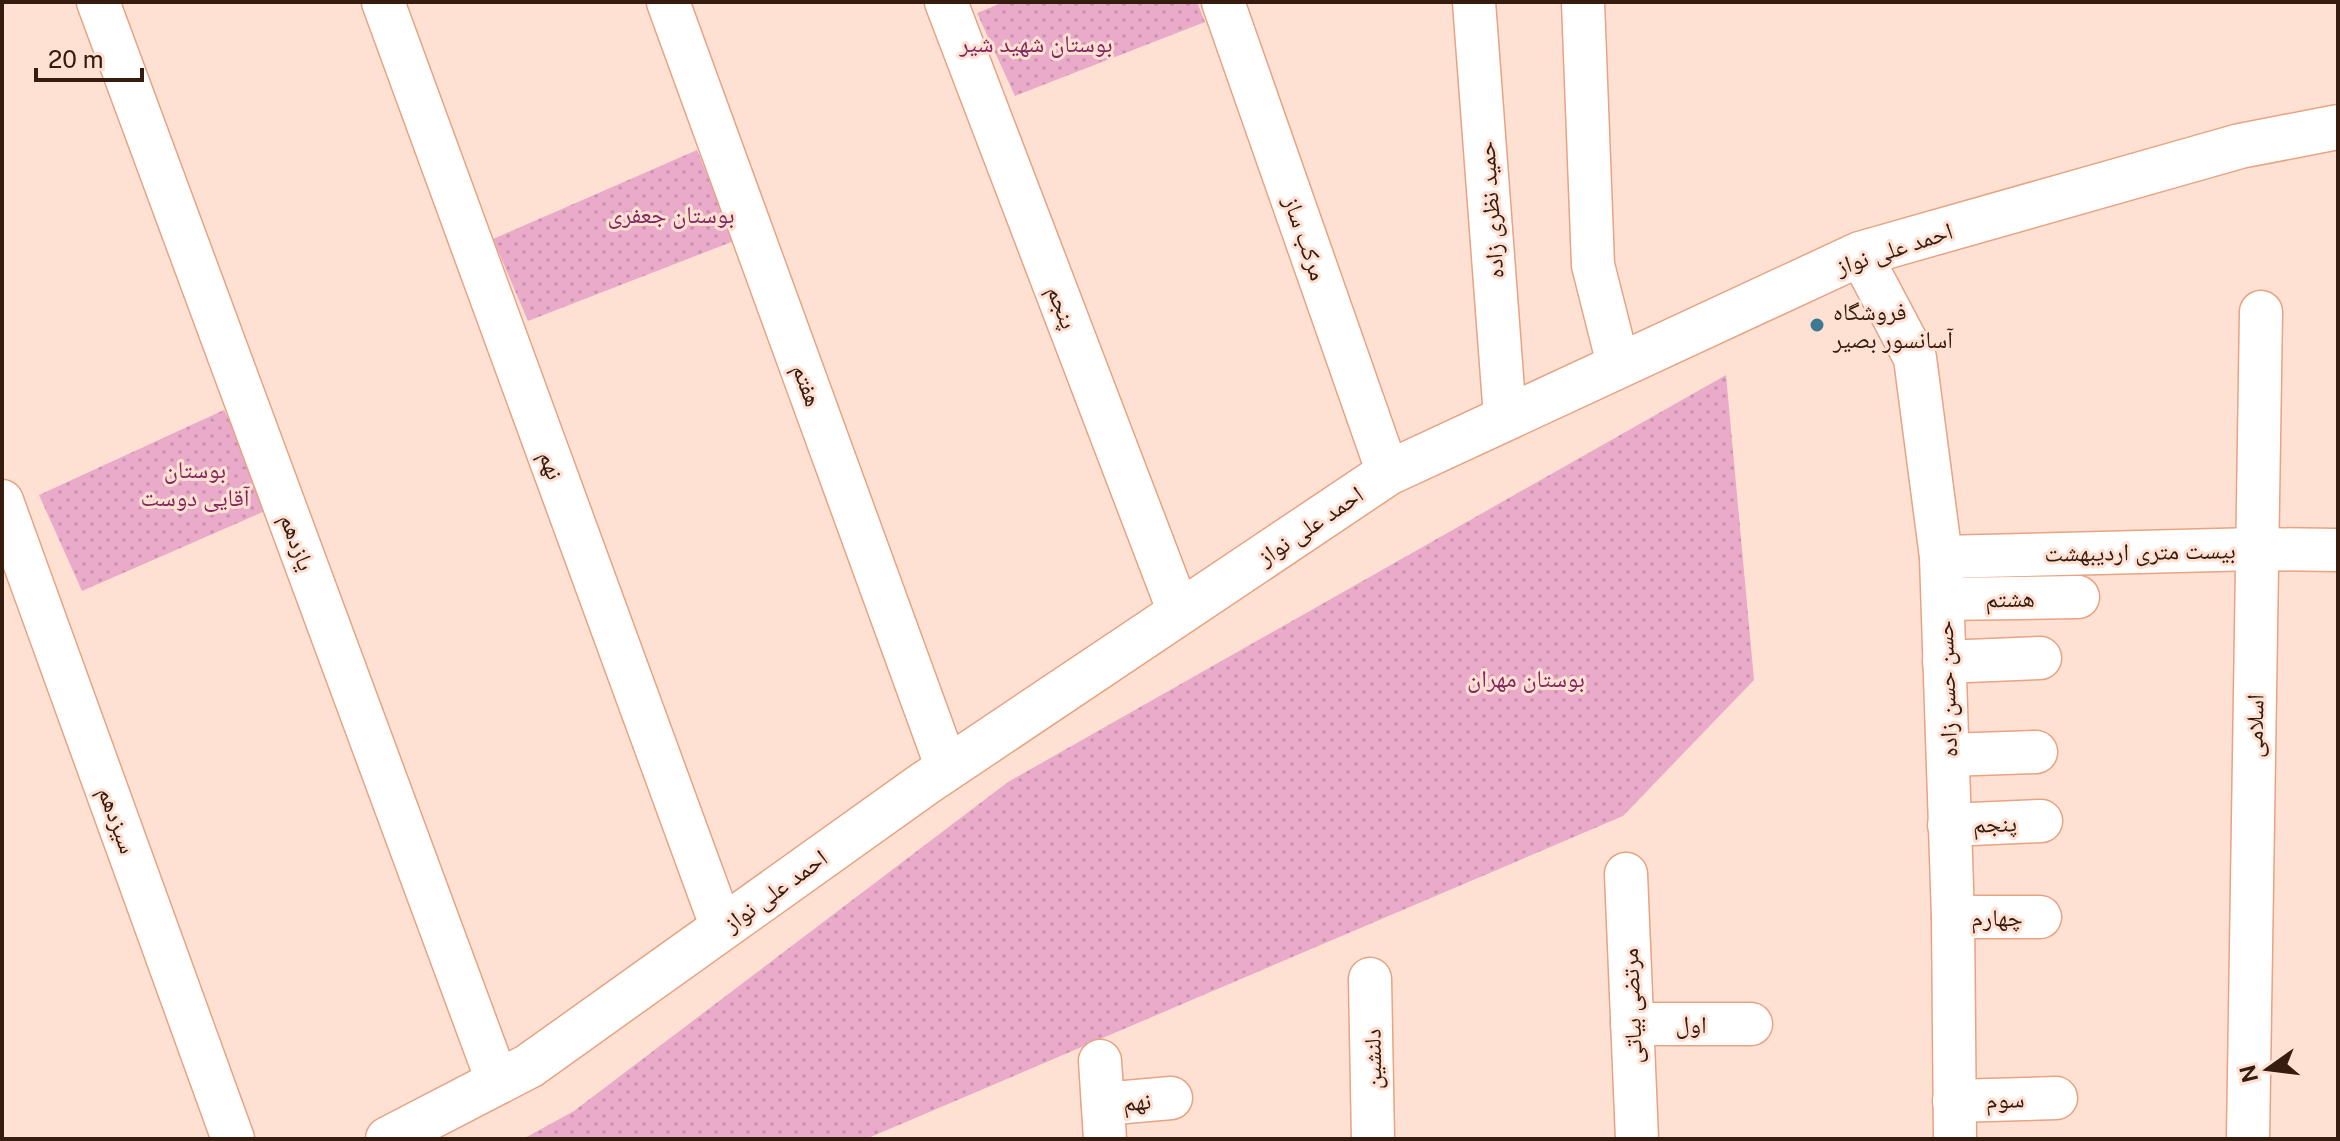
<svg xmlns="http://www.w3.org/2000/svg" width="2340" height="1141" font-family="'Public Sans','Noto Naskh Arabic',sans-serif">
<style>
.grass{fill:url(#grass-dots)}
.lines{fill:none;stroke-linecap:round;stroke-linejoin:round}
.minor-casing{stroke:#e7a382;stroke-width:45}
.major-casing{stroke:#e7a382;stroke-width:47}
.minor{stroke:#fff;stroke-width:42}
.major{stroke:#fff;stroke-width:44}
.poi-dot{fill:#3e7991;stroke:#fee1d3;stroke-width:3}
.labels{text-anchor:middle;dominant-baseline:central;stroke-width:6;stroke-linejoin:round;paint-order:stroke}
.park-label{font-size:24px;fill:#83265f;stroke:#fee1d3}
.street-label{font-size:24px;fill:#361c0f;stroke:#fee1d3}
.poi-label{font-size:24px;fill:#361c0f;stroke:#fee1d3;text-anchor:start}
</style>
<defs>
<pattern id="grass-dots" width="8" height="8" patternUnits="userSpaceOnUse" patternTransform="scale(2)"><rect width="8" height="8" fill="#eaaaca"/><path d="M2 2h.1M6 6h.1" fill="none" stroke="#c992ac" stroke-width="1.8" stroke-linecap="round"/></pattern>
</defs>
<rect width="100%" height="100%" fill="#fee1d3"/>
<g class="grass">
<polygon points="1004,2 1197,2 1205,22 1015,96 977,13"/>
<polygon points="697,150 734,241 528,321 493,239"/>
<polygon points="1726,375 1754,680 1623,816 866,1139 523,1139 574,1111 1008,782"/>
<polygon points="224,410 272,508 82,591 39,495"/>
</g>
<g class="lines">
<defs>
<g id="minor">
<polyline points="98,2 498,1083"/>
<polyline points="383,2 722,928"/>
<polyline points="668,2 947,768"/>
<polyline points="946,2 1179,612"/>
<polyline points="1223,2 1388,473"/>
<polyline points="1474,2 1505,417"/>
<polyline points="1583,2 1593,265 1618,364"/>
<polyline points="1860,254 1915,358 1941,557 1953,917 1955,1139"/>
<polyline points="2,501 233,1139"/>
<polyline points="1941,557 2256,549 2338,550"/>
<polyline points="1943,599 2078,597"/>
<polyline points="1944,662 2040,658"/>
<polyline points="1948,755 2036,752"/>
<polyline points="1949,825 2041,821"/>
<polyline points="1626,874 1637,1139"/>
<polyline points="1953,917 2040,917"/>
<polyline points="1370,979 1373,1139"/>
<polyline points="1632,1024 1751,1024"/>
<polyline points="1100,1061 1105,1139"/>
<polyline points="1954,1101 2056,1098"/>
<polyline points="1103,1104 1171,1098"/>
<polyline points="2248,1139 2261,312"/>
</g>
<polyline id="major" points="388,1139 529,1066 924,784 1388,473 1860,254 2240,146 2338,127"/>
</defs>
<use href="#minor" class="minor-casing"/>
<use href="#major" class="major-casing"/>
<use href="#minor" class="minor"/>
<use href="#major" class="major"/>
</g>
<circle class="poi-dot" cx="1817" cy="325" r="8"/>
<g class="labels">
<g class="park-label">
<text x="1036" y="43">بوستان شهید شیر</text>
<text x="671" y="214">بوستان جعفری</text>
<text x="195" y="469">بوستان<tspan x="195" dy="28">آقایی دوست</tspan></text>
<text x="1526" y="678">بوستان مهران</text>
</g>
<g class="street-label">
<text transform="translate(1490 210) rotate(-94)">حمید نظری زاده</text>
<text transform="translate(1306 238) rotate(71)">مرکب ساز</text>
<text transform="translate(1894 248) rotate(-18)">احمد علی نواز</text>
<text transform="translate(1063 307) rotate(69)">پنجم</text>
<text transform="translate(808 385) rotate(70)">هفتم</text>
<text transform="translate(552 465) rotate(70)">نهم</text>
<text transform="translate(1310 525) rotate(-34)">احمد علی نواز</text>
<text transform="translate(298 542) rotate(70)">یازدهم</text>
<text transform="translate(2140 551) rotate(-1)">بیست متری اردیبهشت</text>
<text transform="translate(2010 598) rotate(-1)">هشتم</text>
<text transform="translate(1946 689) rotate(-92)">حسن حسن زاده</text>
<text transform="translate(2254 726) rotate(-89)">اسلامی</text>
<text transform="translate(118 820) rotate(70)">سیزدهم</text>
<text transform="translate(1995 823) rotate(-2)">پنجم</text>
<text transform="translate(775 890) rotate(-36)">احمد علی نواز</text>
<text x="1997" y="917">چهارم</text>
<text transform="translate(1631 1006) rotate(-92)">مرتضی بیاتی</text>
<text x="1691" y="1024">اول</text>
<text transform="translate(1372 1059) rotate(-91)">دلنشین</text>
<text transform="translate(2005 1099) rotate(-2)">سوم</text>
<text transform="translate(1137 1101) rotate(-5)">نهم</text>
</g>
<g class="poi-label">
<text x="1833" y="311">فروشگاه<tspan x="1833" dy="28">آسانسور بصیر</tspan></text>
</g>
</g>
<rect width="2340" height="1141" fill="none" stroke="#361c0f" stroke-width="8"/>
<g transform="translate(2268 1069) rotate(256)" stroke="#fee1d3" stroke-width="6" paint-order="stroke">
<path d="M0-6L14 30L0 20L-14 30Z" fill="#361c0f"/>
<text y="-12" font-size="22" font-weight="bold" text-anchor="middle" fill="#361c0f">N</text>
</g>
<path d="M36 68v12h106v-12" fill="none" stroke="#361c0f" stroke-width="4"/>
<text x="48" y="68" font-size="24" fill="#361c0f" stroke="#fee1d3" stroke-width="6" paint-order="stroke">20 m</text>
</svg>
